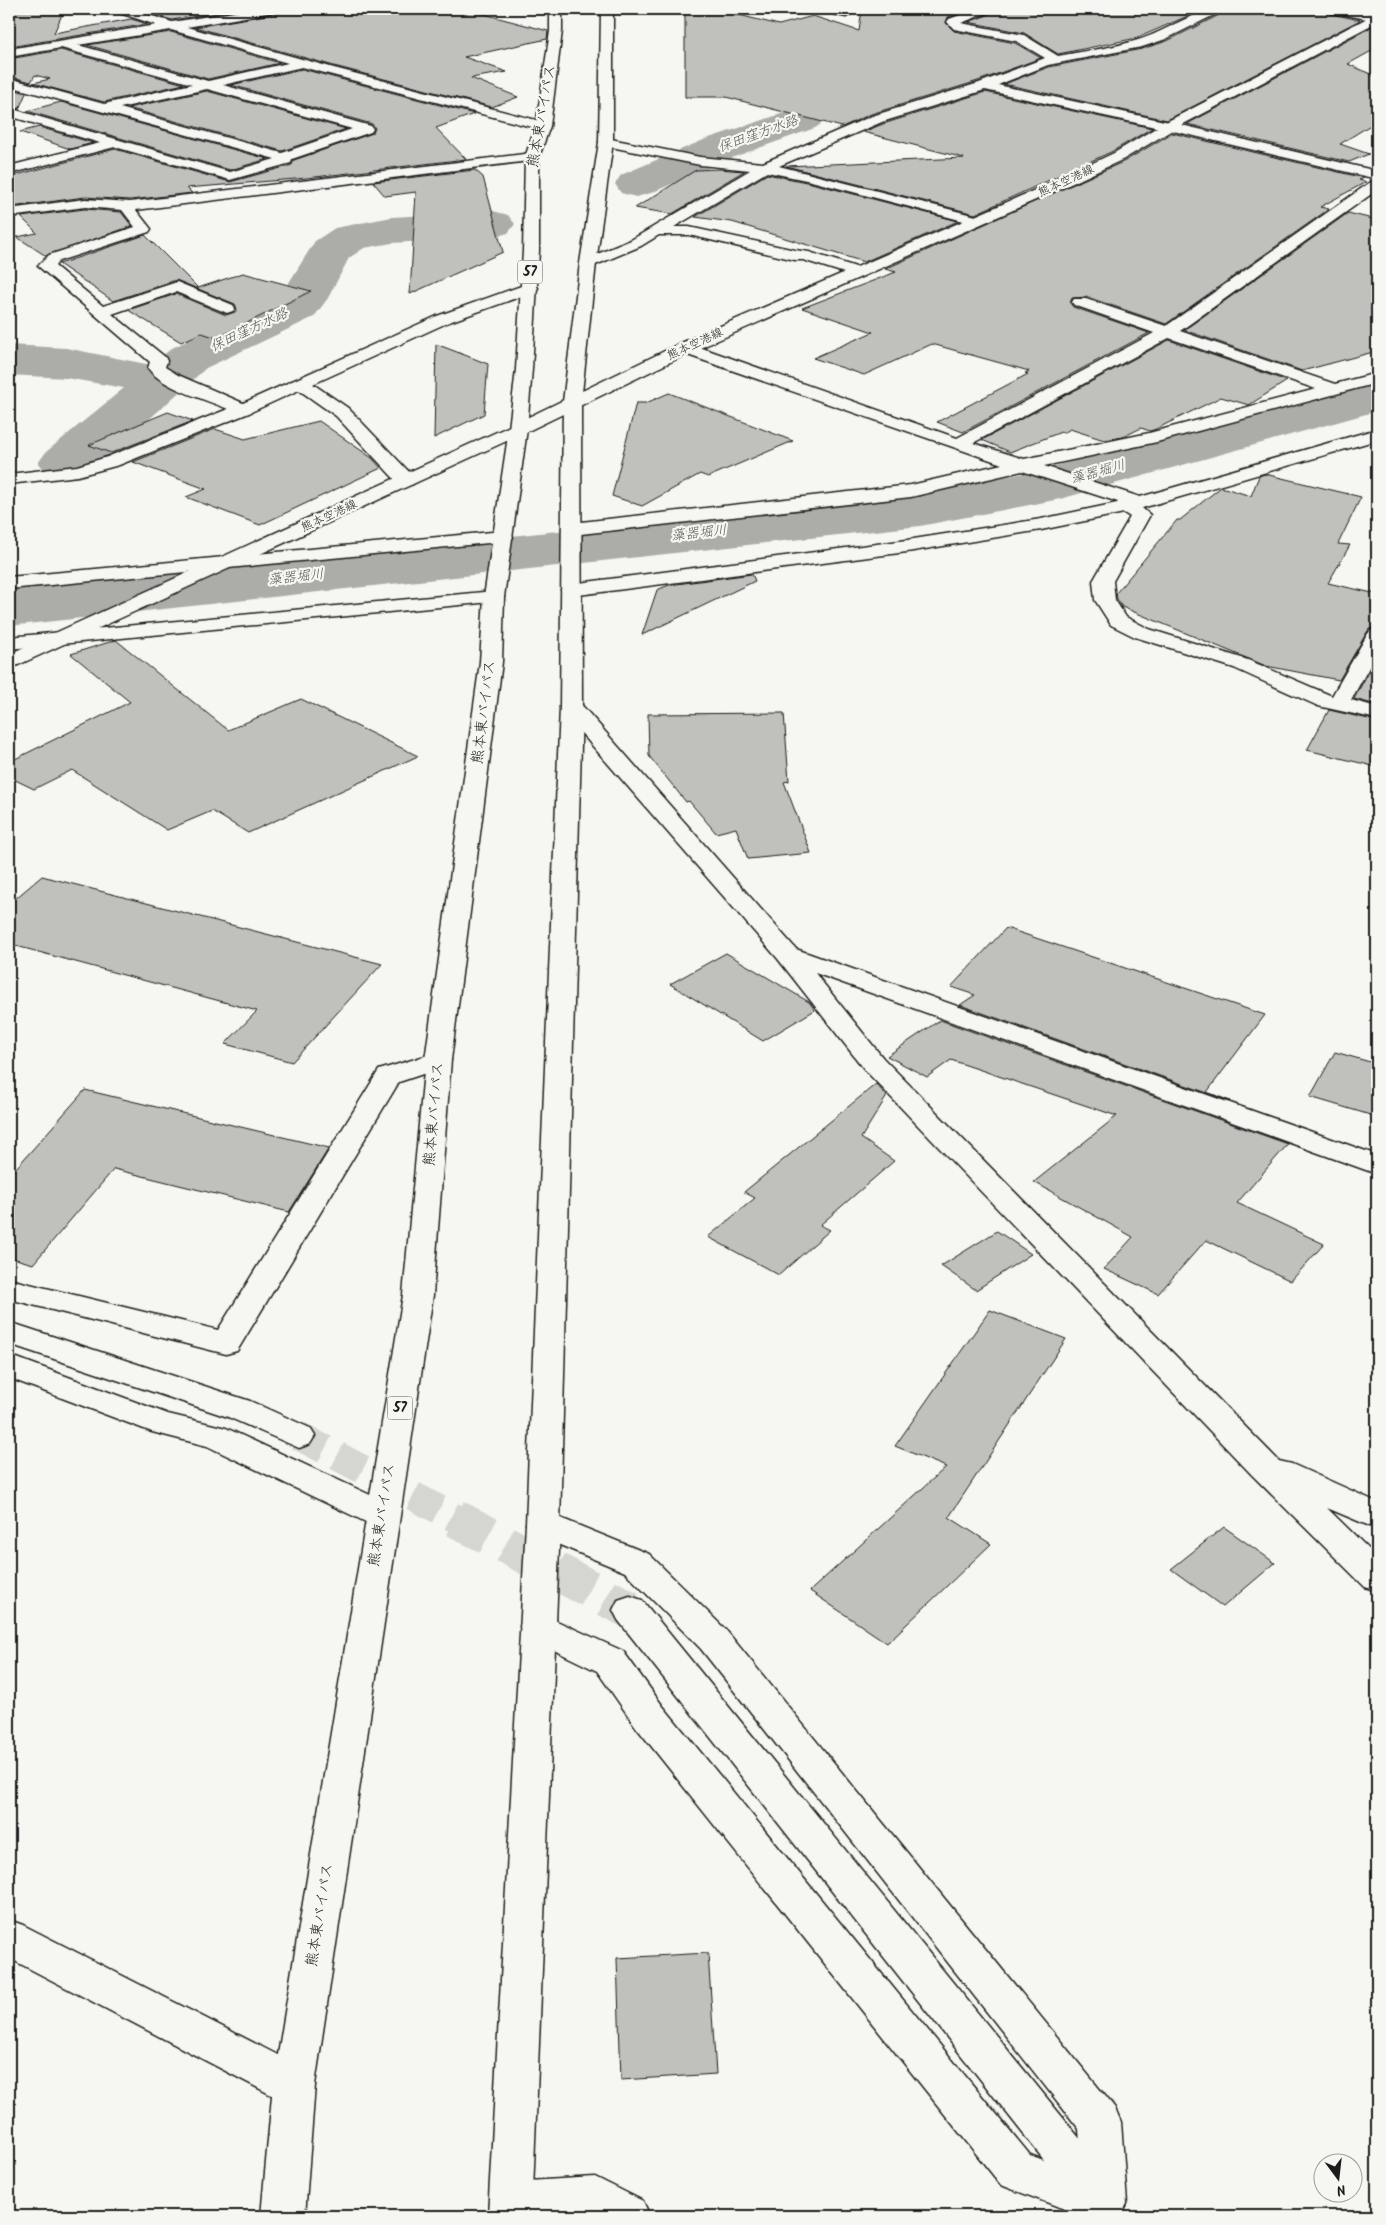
<svg xmlns="http://www.w3.org/2000/svg" width="1386" height="2225" font-family="Kalam,'Klee One',sans-serif">
<style>
.lines{fill:none;stroke-linecap:round;stroke-linejoin:round}
.river{fill:#acaca9;fill-rule:evenodd}
.building{fill:#c0c0bd;stroke:#1c1c1c}
.secondary-tunnel-far1{stroke:#d5d5d2;stroke-width:29;stroke-dasharray:29 14;stroke-linecap:butt}
.secondary-tunnel{stroke:#d5d5d2;stroke-width:38;stroke-dasharray:38 19;stroke-linecap:butt}
.street-casing{stroke:#1c1c1c;stroke-width:3}
.secondary-casing{stroke:#1c1c1c;stroke-width:3}
.highway-casing{stroke:#1c1c1c;stroke-width:3}
.street{fill:#f6f6f2;fill-rule:evenodd}
.secondary{fill:#f6f6f2;fill-rule:evenodd}
.highway{fill:#f6f6f2;fill-rule:evenodd}
.labels{text-anchor:middle;dominant-baseline:central;stroke-width:4.5;stroke-linejoin:round;paint-order:stroke}
.far-street-label{font-size:12px;fill:#1c1c1c;stroke:#f6f6f2}
.far-water-label{font-size:14px;font-style:italic;fill:#565654;stroke:#f6f6f2}
.shield{fill:#f6f6f2;stroke:#5d5d5c;stroke-width:1}
.shield-label{font-size:14px;font-weight:bold;fill:#1c1c1c}
.street-label{font-size:15px;fill:#1c1c1c;stroke:#f6f6f2}
</style>
<rect width="100%" height="100%" fill="#f6f6f2"/>
<filter id="ink" filterUnits="userSpaceOnUse"><feTurbulence type="fractalNoise" baseFrequency=".02" numOctaves="2"/><feDisplacementMap in="SourceGraphic" scale="10" xChannelSelector="R" yChannelSelector="G"/><feConvolveMatrix kernelMatrix="1 2 1 2 8 2 1 2 1" color-interpolation-filters="sRGB"/></filter>
<g filter="url(#ink)">
<g class="lines">
<g class="river">
<polygon points="913,9 960,9 955,16 937,23 956,33 961,41 961,52 941,81 917,90 850,105 815,128 734,157 651,193 636,197 621,193 615,184 621,175 706,139 787,112 825,88 894,73 915,65 925,52 925,46 904,33 898,26 908,11"/>
<polygon points="493,211 508,215 515,224 508,233 493,237 392,243 364,248 349,258 328,298 314,317 206,368 125,441 84,474 65,479 46,474 38,463 46,452 124,388 66,378 9,375 9,345 66,348 151,365 172,348 280,297 315,241 335,228 392,217"/>
<polygon points="1377,380 1377,411 1060,499 920,526 9,626 9,590 920,492 1036,471"/>
</g>
</g>
<g class="building">
<polygon points="185,9 243,9 172,20 154,15"/>
<polygon points="281,9 465,9 548,31 547,39 464,57 507,72 471,78 518,97 492,107 334,66 195,27 273,14"/>
<polygon points="685,9 715,9 779,25 813,16 859,31 862,9 973,9 948,17 946,23 954,31 1015,43 1041,58 978,81 871,114 842,127 726,97 685,97"/>
<polygon points="989,9 1065,9 1074,11 1078,9 1210,9 1190,15 1137,38 1058,54 1024,33 968,22 988,15 991,11"/>
<polygon points="1226,9 1323,9 1331,14 1360,20 1167,120 1004,84 1049,67 1142,49 1167,41 1223,13"/>
<polygon points="64,10 54,33 131,19 148,24 9,47 9,14 15,14 16,11"/>
<polygon points="1377,24 1377,48 1348,64 1377,77 1377,121 1340,144 1369,154 1349,162 1187,124"/>
<polygon points="171,32 280,63 208,79 87,45"/>
<polygon points="61,50 184,84 104,102 33,83 50,79 35,75 31,82 9,76 9,59"/>
<polygon points="302,69 474,114 436,128 466,159 307,178 187,188 192,193 130,200 85,197 11,207 9,205 9,177 115,149 230,182 292,165 294,160 373,133 375,128 372,124 231,85"/>
<polygon points="9,88 26,93 19,109 9,106"/>
<polygon points="207,91 346,129 282,151 128,108"/>
<polygon points="985,92 1152,128 1113,151 975,214 786,166 964,158 863,132 883,124"/>
<polygon points="61,102 268,159 230,170 27,111"/>
<polygon points="39,127 93,143 70,149 20,132"/>
<polygon points="1172,133 1364,178 1359,180 1366,182 1320,207 1329,209 1166,324 1087,297 1072,298 1070,303 1073,307 1149,333 963,432 937,422 1028,374 1025,373 1029,371 932,344 864,375 813,358 873,332 802,308 896,272 885,269 1125,161"/>
<polygon points="719,169 744,171 672,214 635,208 696,170"/>
<polygon points="475,170 483,177 503,252 410,294 416,192 385,196 373,182"/>
<polygon points="767,174 811,183 958,221 864,262 732,222 695,217"/>
<polygon points="85,209 121,212 132,226 46,256 17,237 37,233 21,217"/>
<polygon points="1348,213 1377,220 1377,351 1302,371 1184,330"/>
<polygon points="145,235 198,288 243,273 311,291 217,338 202,333 181,342 128,310 176,294 226,315 235,312 237,309 235,304 176,280 113,301 59,264"/>
<polygon points="1169,340 1287,381 1249,405 1221,397 1156,429 1150,431 1141,428 1123,437 1104,440 1070,429 1064,433 1061,432 1010,452 982,440"/>
<polygon points="436,344 488,364 484,414 434,438"/>
<polygon points="669,393 793,441 708,477 700,474 642,506 612,496 636,403 646,403"/>
<polygon points="168,412 193,421 111,453 89,445"/>
<polygon points="319,421 372,458 381,468 260,525 186,497 206,489 133,462 215,429 245,439"/>
<polygon points="1265,474 1361,497 1338,544 1350,545 1328,583 1377,594 1377,627 1369,629 1366,634 1339,680 1266,666 1122,607 1117,599 1116,593 1177,520 1180,520 1221,487 1251,496 1259,476"/>
<polygon points="752,574 755,581 642,635 657,590 669,585"/>
<polygon points="116,640 228,730 301,699 418,756 248,833 212,811 167,830 72,770 34,789 9,777 9,762 130,702 71,654"/>
<polygon points="1377,656 1377,705 1354,699"/>
<polygon points="1329,710 1377,721 1377,767 1307,750"/>
<polygon points="784,713 789,781 784,782 811,853 748,859 736,828 716,833 689,801 686,802 649,756 648,714"/>
<polygon points="42,876 382,964 292,1062 225,1044 257,1011 9,944 9,904"/>
<polygon points="1006,928 1265,1015 1207,1092 1230,1101 960,1005 975,995 951,987"/>
<polygon points="726,953 809,1002 815,1010 763,1041 670,984"/>
<polygon points="940,1020 1288,1144 1237,1203 1324,1244 1291,1281 1206,1240 1158,1294 1104,1269 1133,1237 1034,1182 1117,1116 951,1060 927,1077 887,1056"/>
<polygon points="1335,1052 1377,1064 1377,1117 1310,1097"/>
<polygon points="876,1084 887,1096 861,1138 894,1161 820,1225 830,1230 779,1275 708,1237 755,1198 744,1192"/>
<polygon points="85,1090 329,1148 289,1212 114,1169 33,1264 9,1257 9,1176"/>
<polygon points="997,1231 1031,1254 976,1290 941,1266"/>
<polygon points="990,1310 1066,1339 949,1517 991,1544 887,1643 810,1591 946,1467 895,1446"/>
<polygon points="1224,1527 1275,1563 1223,1607 1171,1569"/>
<polygon points="708,1953 716,2074 621,2080 617,1958"/>
</g>
<g class="lines">
<polyline class="secondary-tunnel-far1" points="299,1436 457,1519"/>
<polyline class="secondary-tunnel" points="455,1518 630,1610"/>
<defs>
<g id="street">
<path d="M 112,9 L 129,9 L 172,22 L 253,9 L 279,9 L 273,12 L 187,27 L 334,68 L 548,123 L 550,126 L 543,130 L 302,67 L 223,85 L 371,126 L 373,129 L 371,132 L 292,159 L 291,163 L 230,180 L 115,147 L 9,174 L 9,166 L 100,143 L 9,116 L 9,108 L 230,172 L 275,159 L 9,86 L 9,78 L 104,104 L 192,84 L 61,48 L 9,57 L 9,49 L 156,25 L 114,11 ZM 171,30 L 288,63 L 208,81 L 78,45 ZM 207,89 L 352,129 L 282,153 L 120,108 Z"/>
<polygon points="818,9 850,11 852,13 846,17 820,11"/>
<path d="M 978,9 L 987,9 L 989,11 L 987,13 L 961,23 L 1024,35 L 1058,56 C 1084,51 1112,48 1138,40 C 1166,32 1194,9 1224,9 L 1222,11 L 1166,39 L 1142,47 L 1048,65 L 998,85 L 1169,122 L 1377,171 L 1377,179 L 1169,130 L 985,90 L 882,122 L 779,166 L 980,217 L 982,220 L 980,223 L 975,224 L 811,181 L 767,172 L 674,227 L 689,227 L 795,250 L 809,252 L 862,269 L 865,272 L 862,275 L 857,277 L 803,260 L 795,260 L 689,235 L 659,235 L 641,246 L 593,266 L 583,266 L 580,263 L 583,260 L 631,240 L 750,170 L 700,165 L 606,146 L 599,142 L 601,139 L 606,138 L 700,157 L 763,163 L 872,116 L 979,83 L 1045,58 L 1016,41 L 954,29 L 947,22 L 949,19 Z"/>
<polygon points="1325,9 1348,9 1377,14 1377,21 1331,12"/>
<path d="M 532,153 L 539,157 L 537,160 L 136,210 L 151,229 L 149,232 L 59,261 L 55,266 L 103,306 L 177,282 L 233,305 L 235,308 L 233,311 L 227,313 L 176,292 L 112,314 L 165,357 L 167,361 L 165,367 L 178,375 L 243,403 L 437,316 L 524,285 L 536,285 L 538,288 L 536,291 L 449,322 L 313,384 L 348,408 L 413,476 L 415,480 L 413,484 L 406,486 L 399,484 L 336,416 L 299,390 L 249,413 L 119,465 L 78,476 L 9,484 L 9,474 L 77,466 L 107,457 L 228,409 C 207,400 160,387 148,368 L 150,362 L 38,266 L 49,255 L 135,227 L 122,210 L 85,207 L 9,217 L 9,209 L 85,199 L 130,202 Z"/>
<path d="M 1377,180 L 1377,190 L 1180,331 L 1335,384 L 1377,373 L 1377,383 L 1157,442 L 1044,466 L 1140,497 L 1377,429 L 1377,440 L 1142,508 L 1150,515 L 1113,581 L 1115,600 L 1126,617 L 1149,629 L 1248,660 L 1332,696 L 1367,635 L 1370,631 L 1377,629 L 1377,653 L 1351,700 L 1377,707 L 1377,719 L 1318,706 L 1234,668 L 1135,637 L 1111,625 L 1095,600 L 1093,581 L 1130,517 L 1124,513 L 1041,530 L 907,552 L 571,596 L 564,594 L 561,590 L 564,586 L 571,584 L 907,540 L 1041,519 L 1117,503 L 1118,502 L 1022,471 L 911,497 L 572,535 L 565,533 L 562,529 L 565,525 L 572,523 L 911,485 L 1002,464 L 679,352 L 677,348 L 679,344 L 691,344 L 957,438 L 1154,333 L 1074,305 L 1072,302 L 1074,299 L 1086,299 L 1166,326 L 1372,181 ZM 1169,338 L 1316,389 L 1149,433 L 1024,459 L 973,443 Z"/>
<polygon points="503,531 510,533 513,537 510,541 9,589 9,577"/>
<polygon points="494,591 501,593 504,597 501,601 9,649 9,637"/>
<polygon points="571,700 579,702 796,949 1377,1155 1377,1174 815,973 883,1058 1279,1461 1292,1464 1377,1502 1377,1529 1327,1508 1377,1557 1377,1591 1365,1587 1252,1475 865,1070 778,959 563,712 560,707 563,702"/>
<polygon points="438,1052 447,1054 451,1060 447,1066 399,1082 237,1351 226,1354 9,1299 9,1279 218,1330 379,1070"/>
<polygon points="9,1355 168,1414 226,1428 394,1506 399,1515 394,1524 382,1528 370,1524 207,1446 152,1432 9,1378"/>
<polygon points="543,1511 649,1554 725,1629 1115,2108 1121,2122 1127,2203 1121,2216 1083,2216 1001,2185 636,1727 597,1671 525,1636 520,1626 525,1616 537,1612 623,1651 662,1705 1030,2155 1082,2174 1079,2129 701,1649 625,1572 531,1533 526,1524 531,1515"/>
<polygon points="9,1920 23,1925 309,2071 315,2085 309,2099 294,2105 279,2099 9,1958"/>
<polygon points="595,2177 643,2201 650,2216 495,2216 489,2203 496,2188 511,2182"/>
</g>
<g id="secondary">
<polygon points="1377,13 1377,22 1174,129 1124,159 1047,195 691,352 524,433 16,666 9,668 9,654 512,425 679,344 1037,189 1114,153 1164,123"/>
<polygon points="9,1322 250,1401 310,1428 315,1436 310,1444 299,1448 228,1417 9,1344"/>
<polygon points="630,1596 642,1600 1120,2188 1127,2203 1121,2216 1088,2216 618,1620 613,1610 618,1600"/>
</g>
<g id="highway">
<polygon points="550,9 562,9 562,31 550,126 539,157 539,251 532,369 527,429 504,597 502,662 451,1060 433,1295 315,2085 305,2216 261,2216 273,2085 403,1295 425,1060 480,662 484,597 509,429 516,369 523,251 525,157 536,126 550,31"/>
<polygon points="601,9 613,9 613,142 596,263 581,402 582,707 560,1524 532,2216 488,2216 526,1524 560,707 563,402 580,263 599,142"/>
</g>
</defs>
<use href="#street" class="street-casing"/>
<use href="#secondary" class="secondary-casing"/>
<use href="#highway" class="highway-casing"/>
<use href="#street" class="street"/>
<use href="#secondary" class="secondary"/>
<use href="#highway" class="highway"/>
</g>
</g>
<g class="labels">
<g class="far-street-label">
<text transform="translate(1066 181) rotate(-25)">熊本空港線</text>
<text transform="translate(695 344) rotate(-25)">熊本空港線</text>
<text transform="translate(329 516) rotate(-25)">熊本空港線</text>
</g>
<g class="far-water-label">
<text transform="translate(758 134) rotate(-20)">保田窪方水路</text>
<text transform="translate(249 330) rotate(-25)">保田窪方水路</text>
<text transform="translate(1098 472) rotate(-15)">藻器堀川</text>
<text transform="translate(699 533) rotate(-6)">藻器堀川</text>
<text transform="translate(296 577) rotate(-6)">藻器堀川</text>
</g>
<g class="shield">
<rect x="517.5" y="260.5" width="25" height="23" rx="4"/>
<rect x="387.5" y="1396.5" width="25" height="23" rx="4"/>
</g>
<g class="shield-label">
<text x="530" y="272">57</text>
<text x="400" y="1408">57</text>
</g>
<g class="street-label">
<text transform="translate(542 116) rotate(-80)">熊本東バイパス</text>
<text transform="translate(484 712) rotate(-83)">熊本東バイパス</text>
<text transform="translate(434 1114) rotate(-85)">熊本東バイパス</text>
<text transform="translate(382 1515) rotate(-81)">熊本東バイパス</text>
<text transform="translate(320 1915) rotate(-81)">熊本東バイパス</text>
</g>
</g>
<rect width="1386" height="2225" fill="none" stroke="#f6f6f2" stroke-width="30"/>
<rect x="15" y="15" width="1356" height="2195" fill="none" stroke="#1c1c1c" stroke-width="2" filter="url(#ink)"/>
<g transform="translate(1338 2178) rotate(165)"><circle r="24" fill="#f6f6f2" stroke="#9f9f9c"/>
<path d="M0-4L9 19L0 12L-9 19Z" fill="#1c1c1c"/>
<text y="-8" font-size="14" font-weight="bold" text-anchor="middle" fill="#1c1c1c">N</text>
</g>
</svg>
